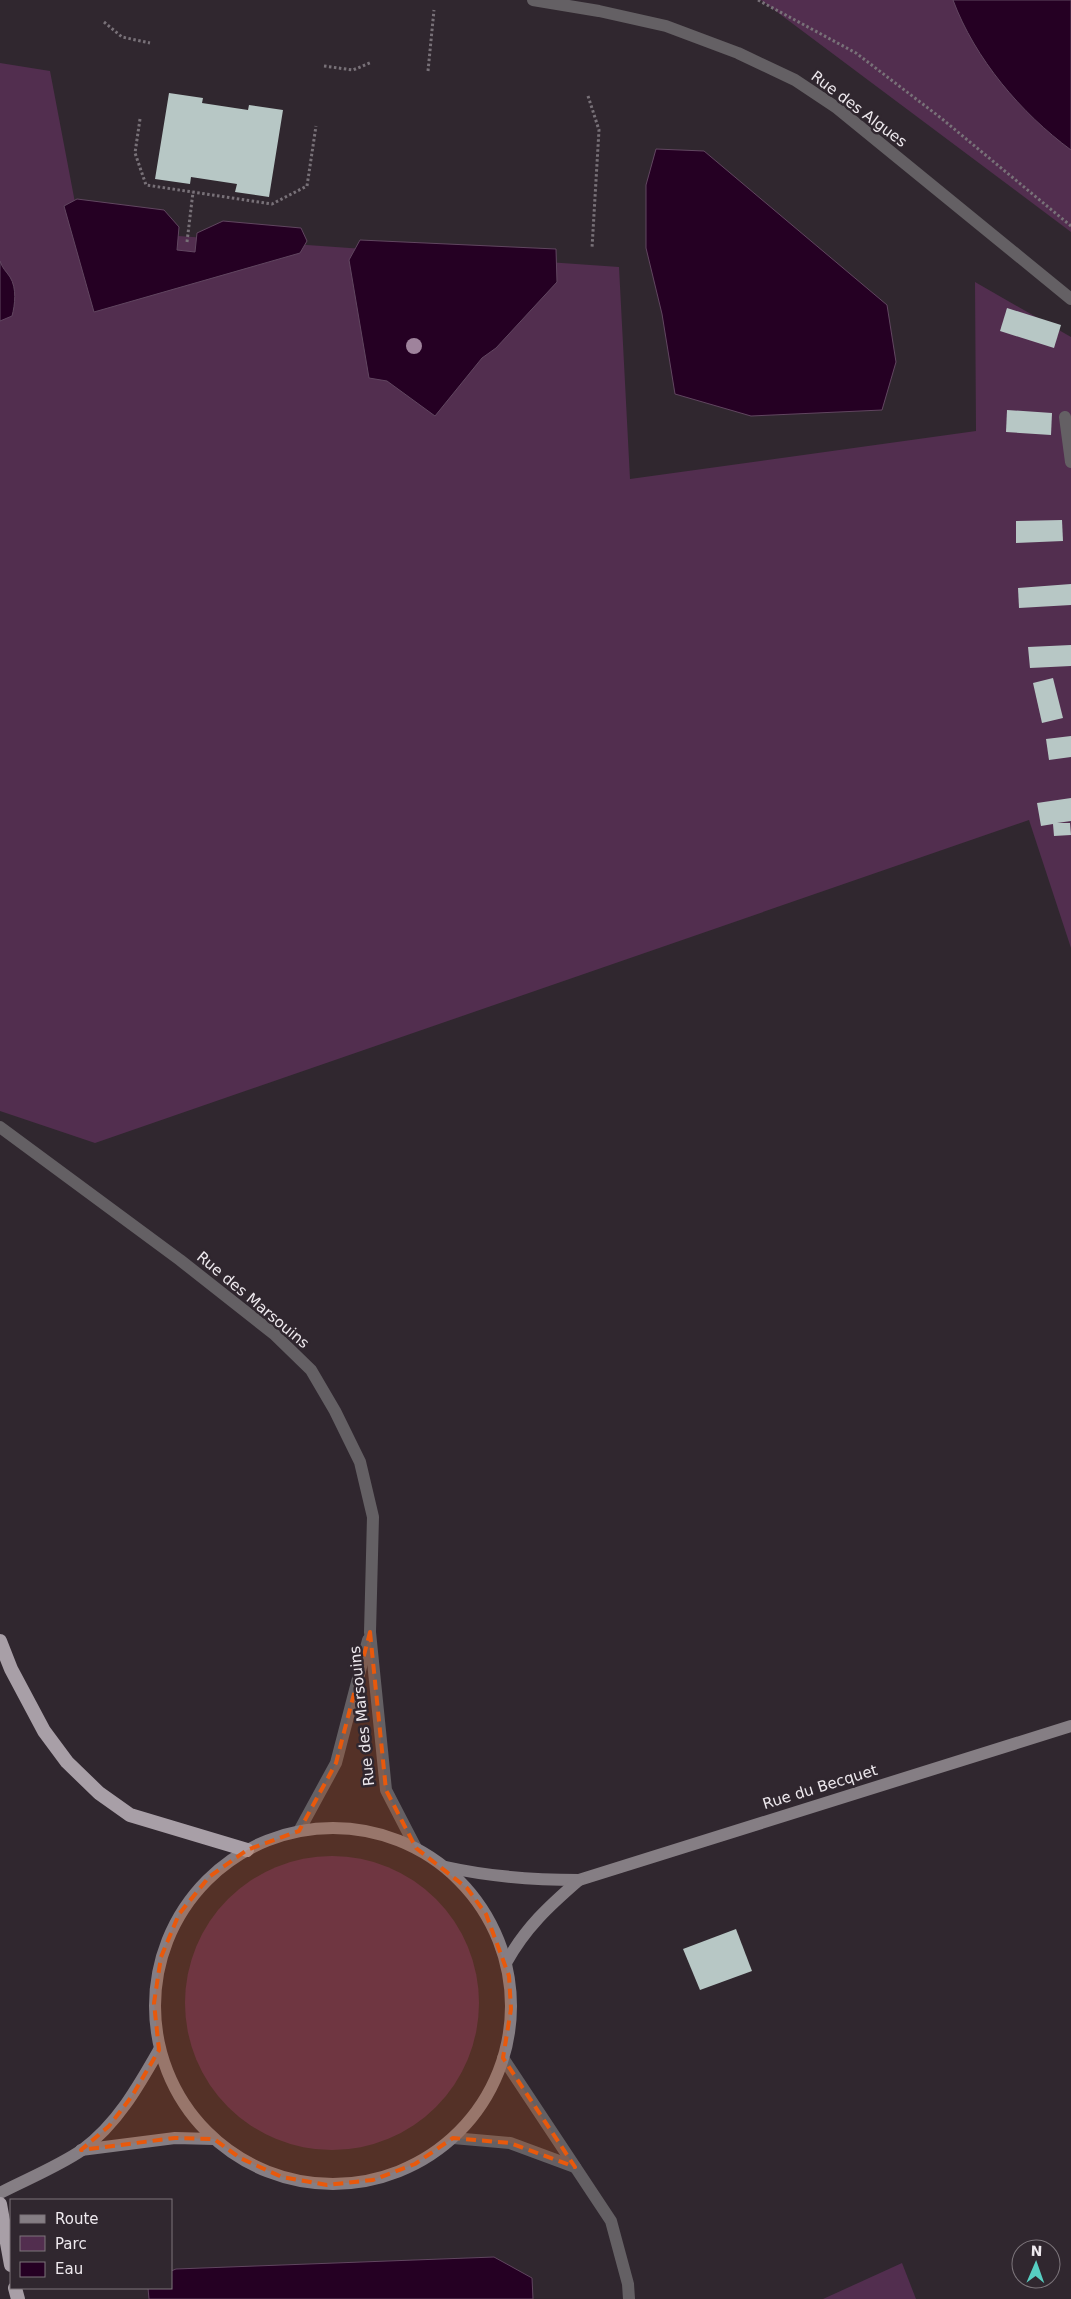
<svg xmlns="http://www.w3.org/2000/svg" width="1071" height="2299" font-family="'DejaVu Sans',sans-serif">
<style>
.green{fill:#522e4f}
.water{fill:#250023;stroke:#614660}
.building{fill:#b7c7c5}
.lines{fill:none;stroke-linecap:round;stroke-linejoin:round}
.path{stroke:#787178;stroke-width:3;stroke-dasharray:2.5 2.5;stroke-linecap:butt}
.minor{stroke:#646064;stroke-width:12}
.secondary{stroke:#857e84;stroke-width:12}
.trunk{stroke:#a89fa7;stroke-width:14}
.tree{fill:#9f839c}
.marked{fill:#e8590c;fill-opacity:0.2;stroke:#e8590c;stroke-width:4;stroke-dasharray:10 6;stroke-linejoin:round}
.labels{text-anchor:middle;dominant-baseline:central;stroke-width:5;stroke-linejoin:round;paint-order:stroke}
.street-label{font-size:15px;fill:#eee9ee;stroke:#30272f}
</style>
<rect width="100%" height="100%" fill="#30272f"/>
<g class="green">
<polygon points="761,0 1071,0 1071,232"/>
<polygon points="0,63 50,71 80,229 619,267 630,479 976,431 975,282 1071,337 1071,948 1029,820 95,1143 0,1111"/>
<circle cx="332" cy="2003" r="147"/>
<polygon points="902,2263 916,2299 823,2299"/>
</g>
<g class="water">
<path d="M 953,0 L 1071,0 L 1071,150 C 1021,113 975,59 953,0 Z"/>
<polygon points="656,149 704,151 887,305 896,362 882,410 751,416 675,394 662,314 646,248 646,185"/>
<polygon points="77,199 164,210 179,227 177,250 195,252 197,233 223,221 301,228 307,241 300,253 94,312 64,206"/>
<polygon points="360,240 556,249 557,282 496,348 482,358 435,416 387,381 369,378 349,260"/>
<path d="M 0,261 C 2,268 6,271 10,277 C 17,288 15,305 12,316 L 0,321 Z"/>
<polygon points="494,2257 532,2278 533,2299 149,2299 148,2288 171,2288 171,2271 176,2269"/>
</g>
<g class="building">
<polygon points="169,93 203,98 202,103 248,110 249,105 283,110 269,197 235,192 237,184 191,177 190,184 155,179"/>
<polygon points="1007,308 1061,325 1054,348 1000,331"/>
<polygon points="1007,410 1052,413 1051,435 1006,432"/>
<polygon points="1062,520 1063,541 1016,543 1016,521"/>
<polygon points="1071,584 1071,605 1019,608 1018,588"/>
<polygon points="1071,645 1071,666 1030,668 1028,647"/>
<polygon points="1053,678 1063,718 1042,723 1033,683"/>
<polygon points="1071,736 1071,757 1049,760 1046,739"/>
<polygon points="1071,798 1071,821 1057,823 1070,823 1071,835 1054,836 1053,824 1041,826 1037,803"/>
<polygon points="736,1929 752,1971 700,1990 683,1949"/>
</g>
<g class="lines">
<g class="path">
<polyline points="758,0 856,53 941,118 1071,226"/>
<polyline points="104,22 122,37 150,43"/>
<polyline points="324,66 353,70 372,62"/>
<polyline points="428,71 434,10"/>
<polyline points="588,96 599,130 592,248"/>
<polyline points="140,119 135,153 146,185 272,204 307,186 316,126"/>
<polyline points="187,242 193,192"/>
</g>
<g class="minor">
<polyline points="533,0 599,11 666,26 738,53 795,80 837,108 1071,299"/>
<polyline points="1065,417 1071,462"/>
<polyline points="0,1127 180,1260 274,1334 311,1370 335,1411 360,1462 373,1517 370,1632 386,1790 416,1848"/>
<polyline points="299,1831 336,1763 368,1640"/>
<polyline points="503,2058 611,2221 628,2284 629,2299"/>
<polyline points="453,2138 510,2143 575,2167"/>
</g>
<g class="secondary">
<circle cx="333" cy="2006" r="178"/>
<path d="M 446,1867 C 491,1877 533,1880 579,1880 L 1071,1726"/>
<path d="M 506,1963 C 525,1928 549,1906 579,1880"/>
<polyline points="81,2150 175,2138 214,2139"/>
<path d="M 0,2193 C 25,2180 59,2166 82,2150 C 117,2124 138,2087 159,2050"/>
</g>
<g class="trunk">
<polyline points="0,1641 11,1669 44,1731 67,1762 99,1793 130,1815 247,1850"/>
<polyline points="0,2204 11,2265"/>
<polyline points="15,2288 18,2299"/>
</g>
</g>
<circle class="tree" cx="414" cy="346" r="8"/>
<path class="marked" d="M 370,1632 L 386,1790 L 416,1848 L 467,1888 L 486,1914 L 509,1976 L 511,2009 L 503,2058 L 575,2167 L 510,2143 L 453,2138 L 415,2164 L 373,2180 L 327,2185 L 282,2177 L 240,2158 L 214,2139 L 175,2138 L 81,2150 L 109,2126 L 132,2096 L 159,2050 L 154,2003 L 161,1957 L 179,1914 L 209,1877 L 247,1850 L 299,1831 L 336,1763 Z"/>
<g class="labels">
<g class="street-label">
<text transform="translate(859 109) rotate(37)">Rue des Algues</text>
<text transform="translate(253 1300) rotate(40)">Rue des Marsouins</text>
<text transform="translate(362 1716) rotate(-96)">Rue des Marsouins</text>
<text transform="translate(820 1787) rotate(-17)">Rue du Becquet</text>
</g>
</g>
<rect x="10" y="2199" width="162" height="90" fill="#30272f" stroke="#7c757b"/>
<rect x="20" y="2215" width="25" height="8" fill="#857e84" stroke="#7c757b"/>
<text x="55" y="2224" font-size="15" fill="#eee9ee">Route</text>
<rect x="20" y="2236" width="25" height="15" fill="#522e4f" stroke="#7c757b"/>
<text x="55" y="2249" font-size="15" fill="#eee9ee">Parc</text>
<rect x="20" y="2262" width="25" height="15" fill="#250023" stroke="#7c757b"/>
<text x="55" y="2274" font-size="15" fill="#eee9ee">Eau</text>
<g transform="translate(1036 2264) rotate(2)"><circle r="24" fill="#30272f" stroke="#7c757b"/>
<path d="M0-4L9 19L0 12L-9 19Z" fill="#57cec2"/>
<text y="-8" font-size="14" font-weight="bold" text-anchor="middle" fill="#eee9ee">N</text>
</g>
</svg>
